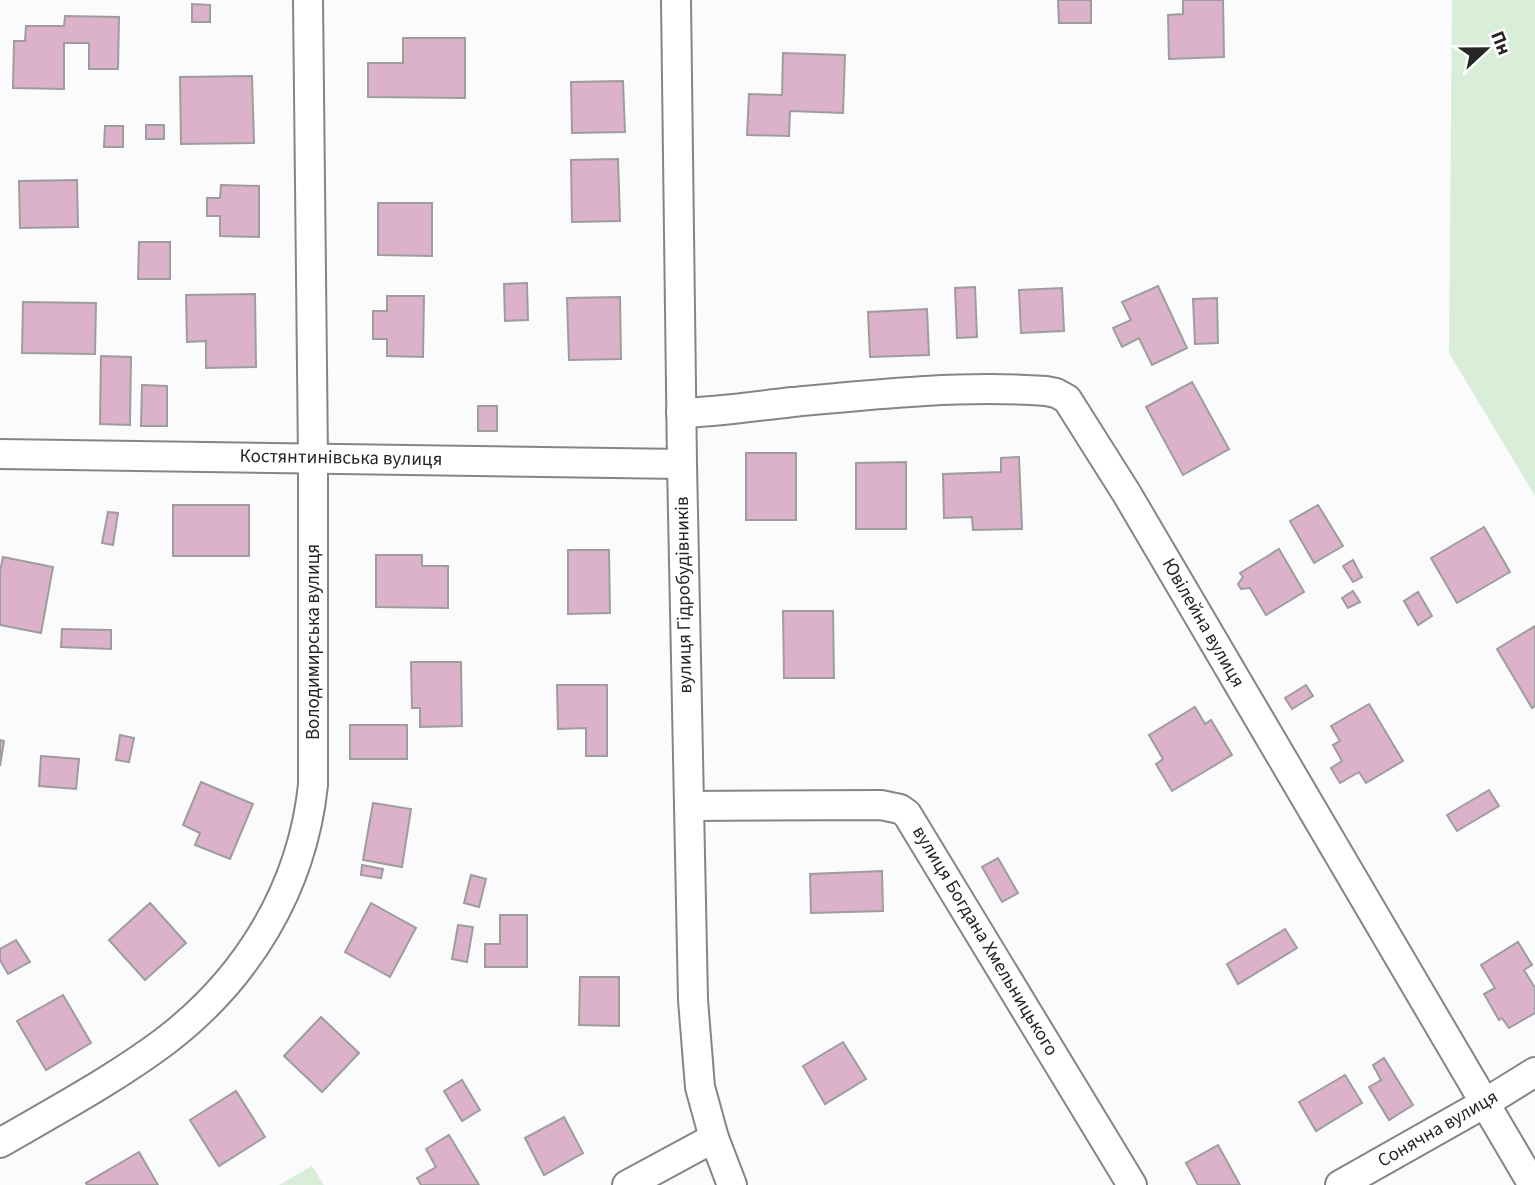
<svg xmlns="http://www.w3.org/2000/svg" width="1535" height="1185" font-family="'Source Sans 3',sans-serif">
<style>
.green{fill:#d8eed8}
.building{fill:#dcb1ca;stroke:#9e9d9d;stroke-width:2}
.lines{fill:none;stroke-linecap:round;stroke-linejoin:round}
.minor-casing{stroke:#858586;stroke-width:32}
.minor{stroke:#fff;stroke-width:28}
.labels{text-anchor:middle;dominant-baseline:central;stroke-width:5;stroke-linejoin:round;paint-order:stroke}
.street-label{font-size:19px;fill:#262627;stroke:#fff}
</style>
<rect width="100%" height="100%" fill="#fbfbfd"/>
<g class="green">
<polygon points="1452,0 1535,0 1535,496 1449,353"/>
<polygon points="312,1166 324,1185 279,1185"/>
</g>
<g class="building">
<polygon points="1058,0 1091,0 1091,23 1059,23"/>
<polygon points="1183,0 1223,0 1224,57 1169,59 1168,15 1183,14"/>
<polygon points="192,4 210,5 210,22 192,22"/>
<polygon points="65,16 119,17 118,69 89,69 89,43 64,43 64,89 13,88 14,41 25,41 26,26 64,26"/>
<polygon points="403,38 465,38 465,98 368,97 368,63 403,63"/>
<polygon points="783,53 845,55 843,113 790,111 789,136 747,135 749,94 782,95"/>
<polygon points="252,76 254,143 181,144 180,77"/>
<polygon points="623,81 625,132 572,133 571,82"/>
<rect x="146" y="125" width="18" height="14"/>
<polygon points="105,126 123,126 123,147 104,147"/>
<polygon points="618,159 620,221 572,222 571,160"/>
<polygon points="77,180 78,227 20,228 19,181"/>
<polygon points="221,185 259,186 259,237 220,236 220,216 207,216 207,198 220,198"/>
<polygon points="378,203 432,203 432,256 378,255"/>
<polygon points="139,242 170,242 170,279 138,279"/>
<polygon points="527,283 528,320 505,321 504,284"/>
<polygon points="1158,286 1187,348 1152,365 1139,338 1122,347 1113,328 1131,320 1122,302"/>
<polygon points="975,287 977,337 957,338 955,288"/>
<polygon points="1062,288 1064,331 1021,333 1019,290"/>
<polygon points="255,294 256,367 206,368 206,341 187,342 186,295"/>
<polygon points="387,296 424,296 423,357 387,356 387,339 373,339 373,311 387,311"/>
<polygon points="620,297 621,359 569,360 567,298"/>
<polygon points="1217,298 1218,343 1195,344 1193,299"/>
<polygon points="23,302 96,303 95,354 22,353"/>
<polygon points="927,309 929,355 870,357 868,312"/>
<polygon points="101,356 131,357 130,425 100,424"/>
<polygon points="1192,382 1229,449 1183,475 1146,407"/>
<polygon points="142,385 167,386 167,426 141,426"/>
<rect x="478" y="406" width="19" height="25"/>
<rect x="746" y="453" width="50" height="67"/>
<polygon points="1019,457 1022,529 973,530 972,517 944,518 943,474 1001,472 1001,458"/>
<polygon points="906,462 906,529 856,529 856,463"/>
<rect x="173" y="505" width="76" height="51"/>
<polygon points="1318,505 1343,546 1314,563 1290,521"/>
<polygon points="108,512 118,513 113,545 102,543"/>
<polygon points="1484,527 1510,572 1457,603 1431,558"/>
<polygon points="1279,549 1304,592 1266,615 1250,588 1241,589 1238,584 1243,577 1240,573"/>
<polygon points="568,550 609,550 610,613 568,614"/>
<polygon points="376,555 422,555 422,566 448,566 448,608 376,607"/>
<polygon points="3,557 53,567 41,633 0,625 0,571"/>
<polygon points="1353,560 1362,577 1353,582 1343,566"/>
<polygon points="1353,591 1360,602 1348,608 1342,598"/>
<polygon points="1418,592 1432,616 1418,625 1404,601"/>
<polygon points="783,611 833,611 834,678 784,678"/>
<polygon points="1535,626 1535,706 1532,708 1497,649"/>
<polygon points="62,629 111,630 111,649 61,647"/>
<polygon points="411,662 461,662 462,726 420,727 420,708 412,708"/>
<polygon points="557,685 607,685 607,756 586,756 586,728 558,729"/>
<polygon points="1306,685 1313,696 1292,709 1285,698"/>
<polygon points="1369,704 1403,761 1366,783 1359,772 1340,783 1331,768 1342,761 1333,745 1340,741 1331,726"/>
<polygon points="1195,707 1205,724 1211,720 1232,755 1172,791 1156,764 1163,759 1149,735"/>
<rect x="350" y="725" width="57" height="34"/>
<polygon points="120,735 134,738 129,762 116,760"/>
<polygon points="0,740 4,741 0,766"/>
<polygon points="41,756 79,759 76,789 39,786"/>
<polygon points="201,782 253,804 230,859 195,845 200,833 183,825"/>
<polygon points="1489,790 1499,806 1457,831 1447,815"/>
<polygon points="373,803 411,809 402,867 363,860"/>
<polygon points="998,858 1018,893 1002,902 982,867"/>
<polygon points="362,865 383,869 381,878 361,875"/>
<polygon points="882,871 883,911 811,913 810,874"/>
<polygon points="471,875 486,879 479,907 464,903"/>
<polygon points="150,903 186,943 145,980 109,940"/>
<polygon points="371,903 416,928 390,977 345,952"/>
<polygon points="500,915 527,915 527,967 485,967 485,944 500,944"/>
<polygon points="458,925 473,927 467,962 452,959"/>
<polygon points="1285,929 1297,948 1238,984 1227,964"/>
<polygon points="16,940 30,962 8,974 0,960 0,949"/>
<polygon points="1518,942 1532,965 1524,970 1535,988 1535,1013 1509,1028 1502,1018 1499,1020 1484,994 1495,988 1481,965"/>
<polygon points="580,977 619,977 619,1026 579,1025"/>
<polygon points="63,995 91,1043 46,1070 17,1021"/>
<polygon points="321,1017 359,1053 322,1092 284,1056"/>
<polygon points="843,1042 866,1079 825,1104 803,1066"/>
<polygon points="1384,1058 1413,1105 1389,1120 1369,1087 1381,1080 1373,1065"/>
<polygon points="1345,1075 1362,1103 1316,1131 1299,1102"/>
<polygon points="462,1080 480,1110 462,1121 444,1091"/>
<polygon points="236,1091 265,1137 219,1166 190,1120"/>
<polygon points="564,1117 583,1153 544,1175 525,1138"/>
<polygon points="449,1135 479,1185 421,1185 417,1178 436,1167 426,1149"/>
<polygon points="1218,1145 1240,1185 1198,1185 1186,1163"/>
<polygon points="139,1152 158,1185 87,1185 86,1183"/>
</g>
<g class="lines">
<defs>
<g id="minor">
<polyline points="676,0 682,464 693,1000 700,1087 714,1138 732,1185"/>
<path d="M 681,413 C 719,412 756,406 793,402 C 876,394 962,385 1046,391 L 1056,393 L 1067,399 L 1127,494 L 1533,1185"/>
<polyline points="0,454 682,464"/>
<polyline points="689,806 881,805 900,809 907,814 1132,1185"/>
<path d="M 0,1143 C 55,1111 113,1080 164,1042 C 247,979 302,889 313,785 L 313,458 L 308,0"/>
<polyline points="627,1185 714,1138"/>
<polyline points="1340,1185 1485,1103 1535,1072"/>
</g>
</defs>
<use href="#minor" class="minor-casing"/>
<use href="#minor" class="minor"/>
</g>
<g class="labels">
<g class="street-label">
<text transform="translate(341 458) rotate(1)">Костянтинівська вулиця</text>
<text transform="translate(684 595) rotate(-91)">вулиця Гідробудівників</text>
<text transform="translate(1203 623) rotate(60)">Ювілейна вулиця</text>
<text transform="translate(313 642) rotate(-90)">Володимирська вулиця</text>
<text transform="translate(985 941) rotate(59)">вулиця Богдана Хмельницького</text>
<text transform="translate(1438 1129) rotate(-30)">Сонячна вулиця</text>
</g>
</g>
<g transform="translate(1486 49) rotate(68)" stroke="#ffffff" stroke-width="5" paint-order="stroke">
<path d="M0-5L12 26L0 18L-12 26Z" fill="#262627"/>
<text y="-10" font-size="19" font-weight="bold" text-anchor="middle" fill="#262627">Пн</text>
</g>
</svg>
